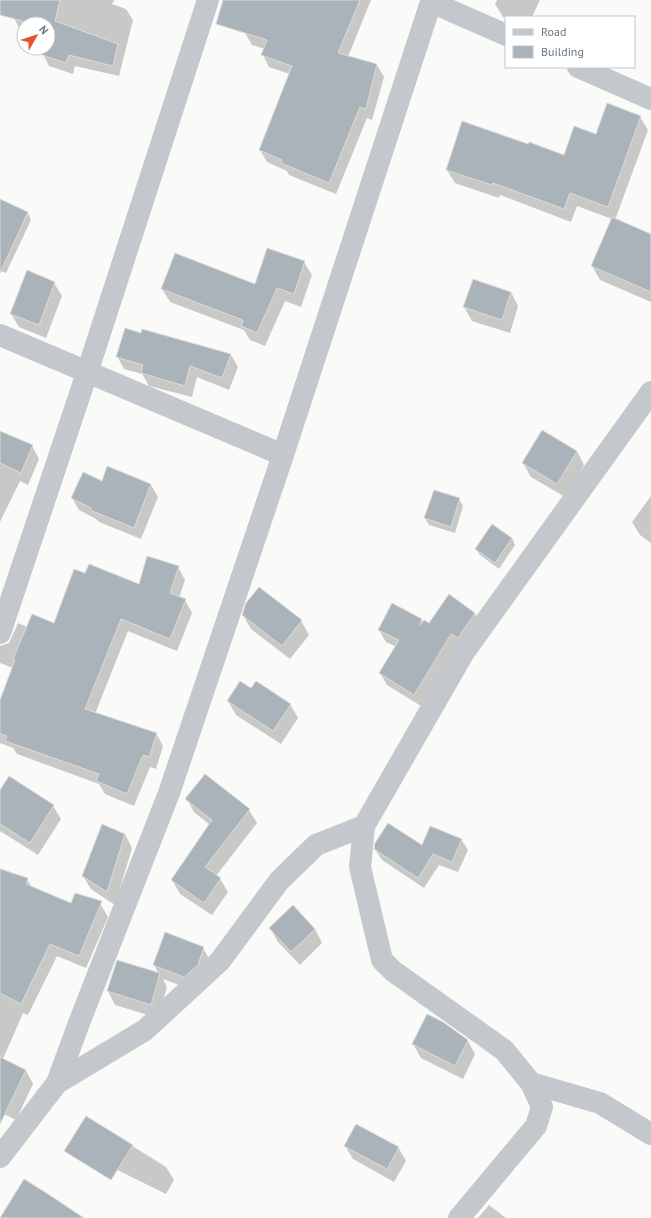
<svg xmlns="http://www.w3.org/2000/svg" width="651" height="1218" font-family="'PT Sans',sans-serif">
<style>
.shadow{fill:#0003}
.building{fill:#aab3b9;stroke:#dcdcda}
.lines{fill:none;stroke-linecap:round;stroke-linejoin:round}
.minor{stroke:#c3c8cc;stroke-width:22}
</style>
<rect width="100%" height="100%" fill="#fafaf8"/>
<g class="shadow">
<polygon points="19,0 114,0 112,4 126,9 133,20 119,76 75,66 73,74 49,66 43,54 45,48 48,48 48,24 24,24 24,31 20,30 14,18"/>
<polygon points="257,0 371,0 348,57 377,65 384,77 372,120 367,118 336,194 289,175 287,171 267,162 260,150 290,74 269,67 263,55 265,49 252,45 245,33"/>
<polygon points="497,0 540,0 532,17 506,17 506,18 503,17 495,4"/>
<polygon points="640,117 648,130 615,220 651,235 651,302 600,280 592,266 612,219 577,206 571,222 500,195 499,198 455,183 447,170 529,146 565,156 597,135"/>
<polygon points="4,202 28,213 31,220 6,273 0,271 0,210"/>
<polygon points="304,262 312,275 301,307 285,301 265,346 250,340 244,330 170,302 162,289 256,286"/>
<polygon points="54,283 62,296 46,338 19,327 11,314"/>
<polygon points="511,292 518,306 510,333 472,321 464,307"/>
<polygon points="231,355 238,367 229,390 197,377 192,397 149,386 142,374 124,369 117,356"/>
<polygon points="0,435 32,446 39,459 28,485 20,481 0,522"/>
<polygon points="577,451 584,465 565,497 531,477 523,463"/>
<polygon points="102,482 151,485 158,497 141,539 99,522 96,519 79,510 72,498"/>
<polygon points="651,496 651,543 640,535 632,522"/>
<polygon points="459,499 463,506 455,533 429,525 425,518"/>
<polygon points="512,538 515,545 499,569 480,555 476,549"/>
<polygon points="178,567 185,580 179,598 185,600 192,613 177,651 128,631 95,714 156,733 163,746 156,769 150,767 134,806 105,794 99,784 17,754 13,748 0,743 0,703 13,668 0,663 0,646 9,643 18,623 27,627 54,624 86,574 139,585"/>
<polygon points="449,596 475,614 482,626 421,706 387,685 380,673 397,647 386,642 379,630 422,620 423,623 430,624"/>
<polygon points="243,615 301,621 309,635 290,659 251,629"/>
<polygon points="251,690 290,704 298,718 281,744 236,715 228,701"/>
<polygon points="0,791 53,806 61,819 38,855 0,831"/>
<polygon points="187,799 249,810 257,823 216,876 220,879 228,892 212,915 180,894 172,880 210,825 194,812"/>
<polygon points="125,834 132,848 115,905 91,889 83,876"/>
<polygon points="461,839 468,850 458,872 439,865 424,888 382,860 375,849 422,847"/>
<polygon points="0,868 27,879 32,888 71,905 75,895 101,905 108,917 86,968 57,956 28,1015 23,1013 3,1059 26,1071 33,1084 16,1120 0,1112"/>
<polygon points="270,928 315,929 322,943 300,965 278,942"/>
<polygon points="203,948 211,962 192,990 163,979 167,987 158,1018 115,1005 108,991 159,974 154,965"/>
<polygon points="468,1041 475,1054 463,1079 421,1058 413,1044"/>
<polygon points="86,1117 166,1167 174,1180 166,1194 81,1152"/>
<polygon points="345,1146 398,1147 406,1161 394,1182 353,1159"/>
<polygon points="489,1205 506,1218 478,1218"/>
</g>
<g class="building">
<polygon points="0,0 60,0 55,21 118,44 113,66 69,55 66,63 42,55 44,48 48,48 48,36 51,29 48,28 48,24 33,24 0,15"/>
<polygon points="223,0 360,0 338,53 377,64 366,109 360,107 329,183 281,163 282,160 259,150 292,66 261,55 267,40 216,24"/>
<polygon points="607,103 641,116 608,207 570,193 564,209 493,183 492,185 446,170 462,121 528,144 529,142 564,155 574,126 596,134"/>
<polygon points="0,199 28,212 0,273"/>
<polygon points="612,217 651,234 651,292 591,266"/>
<polygon points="267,248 305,261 294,294 277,288 257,333 241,326 243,320 161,289 175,253 255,284"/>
<polygon points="27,270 55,282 39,325 10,314"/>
<polygon points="473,279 511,292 502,320 463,307"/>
<polygon points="125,328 141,333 142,329 231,354 222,378 190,366 185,386 141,373 143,365 116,357"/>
<polygon points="542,430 577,451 557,484 522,463"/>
<polygon points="0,431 33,445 21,473 0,463"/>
<polygon points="107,466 151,484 134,528 90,510 91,508 71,498 83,472 102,481"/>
<polygon points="434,490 460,498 451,527 424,518"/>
<polygon points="492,524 512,538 495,563 475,549"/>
<polygon points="147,556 179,566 170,593 186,599 170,639 121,619 85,709 157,733 149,757 143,755 127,794 96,781 99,774 5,741 7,736 0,734 0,700 15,660 13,659 32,614 54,623 74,569 85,573 89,564 139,584"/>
<polygon points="259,587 302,620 282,646 242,615 246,603"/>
<polygon points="449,594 475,613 458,638 451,634 414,695 379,673 399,640 378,630 392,603 422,619 420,625 424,620 429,623"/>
<polygon points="240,681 251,688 256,681 291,704 273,731 227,701"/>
<polygon points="205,774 250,809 205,867 221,878 204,903 171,880 212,820 185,799"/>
<polygon points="9,776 54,805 30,843 0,824 0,790"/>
<polygon points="388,823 422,845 430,826 462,839 452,862 433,854 418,878 374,849 375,843"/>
<polygon points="102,824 125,834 107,892 82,876"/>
<polygon points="0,869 28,878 26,884 71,903 75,893 102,901 79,956 50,944 21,1004 0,993"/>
<polygon points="293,905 315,929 291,952 269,928"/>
<polygon points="165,932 204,947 198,965 184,977 153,965"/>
<polygon points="117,960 160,973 151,1005 107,991"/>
<polygon points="427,1014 443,1022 468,1040 455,1066 412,1044"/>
<polygon points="0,1057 26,1070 0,1124"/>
<polygon points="86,1116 133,1145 111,1180 64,1151"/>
<polygon points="356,1124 399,1147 387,1169 344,1146"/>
<polygon points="24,1179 48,1194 84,1218 0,1218"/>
</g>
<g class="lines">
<g class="minor">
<polyline points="432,0 431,2 506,35"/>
<polyline points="578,67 651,99"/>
<polyline points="0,335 283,455"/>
<polyline points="0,633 87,373 208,0"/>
<polyline points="364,826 360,867 382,960 393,971 504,1050 531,1083 542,1107 536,1126 459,1218"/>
<polyline points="57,1083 145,1030 220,961 279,881 316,845 364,826 464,652 651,392"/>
<polyline points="531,1083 600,1103 651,1134"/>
<polyline points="0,1157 57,1083 79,1023 169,793 283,455 431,2"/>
</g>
</g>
<rect x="505" y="16" width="130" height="52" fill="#ffffff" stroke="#c1c8cd"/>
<rect x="513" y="29" width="20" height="6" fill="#c3c8cc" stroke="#c1c8cd"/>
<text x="541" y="36" font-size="12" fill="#657683">Road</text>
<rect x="513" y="46" width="20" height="12" fill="#aab3b9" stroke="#c1c8cd"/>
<text x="541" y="56" font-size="12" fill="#657683">Building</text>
<g transform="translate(36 36) rotate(51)"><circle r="19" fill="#ffffff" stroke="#c1c8cd"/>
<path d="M0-3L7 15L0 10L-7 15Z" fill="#e4572e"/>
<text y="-6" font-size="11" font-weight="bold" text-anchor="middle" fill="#657683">N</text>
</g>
</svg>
